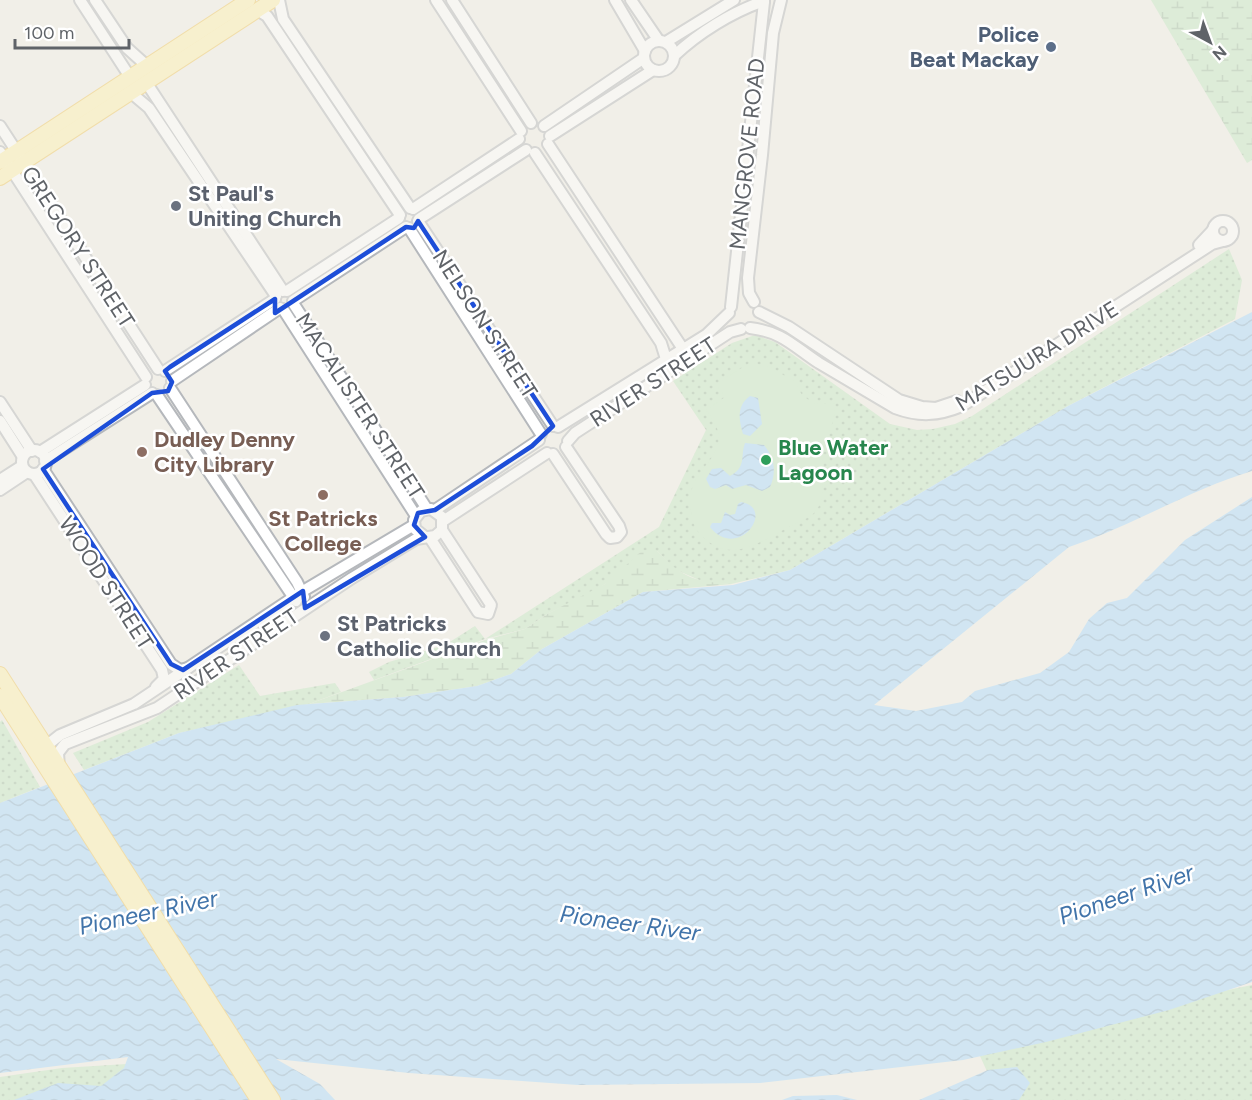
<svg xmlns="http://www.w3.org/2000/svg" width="1252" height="1100" font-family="Figtree,sans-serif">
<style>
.grass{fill:url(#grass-dots)}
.wetland{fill:url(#wetland-marsh)}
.pitch{fill:#c5e8c5}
.water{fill:url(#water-waves)}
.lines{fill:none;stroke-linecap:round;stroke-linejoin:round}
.minor-casing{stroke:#b5b8bc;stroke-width:14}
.major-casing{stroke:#f2c960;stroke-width:16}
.minor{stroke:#fff;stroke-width:10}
.major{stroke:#fff2af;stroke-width:14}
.marked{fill:none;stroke:#1d4ed8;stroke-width:4.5;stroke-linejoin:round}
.service-dot{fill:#5c6f8a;stroke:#fff;stroke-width:2}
.worship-dot{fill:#6b7280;stroke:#fff;stroke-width:2}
.education-dot{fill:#8d6e63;stroke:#fff;stroke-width:2}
.leisure-dot{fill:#2e9e5b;stroke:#fff;stroke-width:2}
.labels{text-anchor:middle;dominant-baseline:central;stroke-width:5;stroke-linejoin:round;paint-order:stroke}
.service-label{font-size:22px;font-weight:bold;fill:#4e5e75;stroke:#fff;text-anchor:end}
.street-label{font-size:22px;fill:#5f6368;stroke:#fff}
.worship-label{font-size:22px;font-weight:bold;fill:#5b616d;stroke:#fff;text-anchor:start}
.education-label{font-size:22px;font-weight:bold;fill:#785e54;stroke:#fff;text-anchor:start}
.leisure-label{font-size:22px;font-weight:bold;fill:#27864d;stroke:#fff;text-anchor:start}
.water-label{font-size:24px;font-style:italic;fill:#4174aa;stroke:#fff}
</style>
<defs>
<pattern id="grass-dots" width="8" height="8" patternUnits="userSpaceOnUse" patternTransform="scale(1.5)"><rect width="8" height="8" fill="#c5e8c5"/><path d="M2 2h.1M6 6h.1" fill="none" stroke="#a3c0a4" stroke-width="1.8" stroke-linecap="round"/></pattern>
<pattern id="wetland-marsh" width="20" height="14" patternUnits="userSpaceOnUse" patternTransform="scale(1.5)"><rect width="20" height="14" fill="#c5e8c5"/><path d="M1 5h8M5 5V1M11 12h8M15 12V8" fill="none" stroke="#a3c0a4"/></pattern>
<pattern id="water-waves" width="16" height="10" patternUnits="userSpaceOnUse" patternTransform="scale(1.5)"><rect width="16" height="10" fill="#aadaff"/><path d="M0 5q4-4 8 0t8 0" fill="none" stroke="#8eb4d2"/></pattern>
</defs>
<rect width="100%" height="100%" fill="#f1efe8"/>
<g class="grass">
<polygon points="1229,249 1242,280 1235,319 1068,406 790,570 731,584 706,583 674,569 657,551 591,593 549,613 525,629 485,639 659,527 706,430 673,381 732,343 755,335 775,342 890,424 917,430 933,429 955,424 972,416"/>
<polygon points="475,626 485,639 374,680 369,672 389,662 445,645"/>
<polygon points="239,665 260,696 335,683 341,692 309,704 179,733 84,770 73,753 148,722"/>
<polygon points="2,720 40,787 0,803 0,722"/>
<polygon points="1252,985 1252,1100 1000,1100 980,1056 1185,999"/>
<polygon points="159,1062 193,1100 0,1100 0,1077 62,1068"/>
</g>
<g class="wetland">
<polygon points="1151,0 1252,0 1252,160 1247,163"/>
<path d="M 643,550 L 657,551 C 682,578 696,582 732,584 L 643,592 L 542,649 L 511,674 L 477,686 L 403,697 L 309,704 L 485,640 L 525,629 L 549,613 L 605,584 Z"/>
</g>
<path class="pitch" d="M 751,362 L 772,368 L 795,382 L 802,395 L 813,403 L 835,404 C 836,420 827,436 823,452 C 819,472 830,498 813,514 C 806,520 793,524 785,529 C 755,545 728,565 699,533 C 694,527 692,519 691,512 C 681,463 745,458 706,410 L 725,397 L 716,384 Z"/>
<g class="water">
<path d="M 1252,312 L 1252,471 C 1189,490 1132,526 1069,547 L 874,705 L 916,711 L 962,702 L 975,691 L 1040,673 L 1069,652 L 1089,619 L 1107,603 L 1127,598 L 1185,540 L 1252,497 L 1252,982 L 1169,1010 L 1046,1042 L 963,1060 L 760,1083 L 578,1085 L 409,1073 L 276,1059 L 320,1084 L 335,1100 L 14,1100 L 58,1083 L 101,1086 L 124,1068 L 128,1057 L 0,1073 L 0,803 L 179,733 L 297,705 L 403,697 L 477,686 L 511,674 L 542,649 L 643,592 L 733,585 L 790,570 L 1068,406 Z"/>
<path d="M 750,396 L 758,398 L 762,424 L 750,436 L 743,434 C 739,420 736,406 750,396 Z"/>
<path d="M 745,443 L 764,445 C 774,457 777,472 770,487 L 762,491 L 746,485 L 732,489 L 726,485 L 715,489 L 710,487 L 706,479 L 712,469 L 721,468 L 730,476 C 747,467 740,456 745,443 Z"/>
<path d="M 741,502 C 777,508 738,562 710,527 L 712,523 L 721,523 L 725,512 L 730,515 L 735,514 L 738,504 Z"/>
<polygon points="1017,1067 1030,1083 1019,1100 919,1100 988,1070"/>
<polygon points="837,1095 857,1100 782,1100 793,1096"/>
</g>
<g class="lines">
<defs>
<g id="minor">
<polyline points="80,0 130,77"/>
<polyline points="95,0 127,48 147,66"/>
<polyline points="279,0 283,19 410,208"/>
<polyline points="436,0 521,131"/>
<polyline points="452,0 531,123"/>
<polyline points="615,0 645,51"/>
<polyline points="631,0 659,41"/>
<polyline points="257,10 267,16 273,25 400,215"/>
<circle cx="659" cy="56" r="15"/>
<polyline points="666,42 734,0"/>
<path d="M 674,56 C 698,33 732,12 764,1"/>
<polyline points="146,82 283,291"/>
<polyline points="130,92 149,108 276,296"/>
<polyline points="0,126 158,369"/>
<polyline points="544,126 644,58"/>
<polyline points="550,136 653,70"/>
<polyline points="548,144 683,349"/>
<polyline points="0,152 146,377"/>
<polyline points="535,153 661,343 666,359"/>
<polyline points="413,209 519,139"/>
<polyline points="419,219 526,150"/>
<polyline points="418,221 553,426"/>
<circle cx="1223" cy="231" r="10"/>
<polyline points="409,228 541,434"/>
<polyline points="1199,245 1213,230"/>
<polyline points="287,291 399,218"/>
<polyline points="293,301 406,227"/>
<polyline points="754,302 749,293 748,278 762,155 773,33 781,0"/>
<polyline points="293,303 427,509"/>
<polyline points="731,307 764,2"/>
<polyline points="283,309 416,516"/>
<polyline points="759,312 789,327 899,400 922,407 936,408 957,401"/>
<path d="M 750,328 C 783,332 793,346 819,363 C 844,378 870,393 895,408 C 919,417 938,416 962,406 L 1212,244 L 1223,241"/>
<polyline points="165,371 275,299"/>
<polyline points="172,381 280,308"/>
<polyline points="170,388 297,582 304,597"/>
<polyline points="157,395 296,601"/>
<polyline points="0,402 32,451"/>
<polyline points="0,421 23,457"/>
<polyline points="558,427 706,335 729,313"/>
<polyline points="568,441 575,433 730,332 741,329"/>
<circle cx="34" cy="462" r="12"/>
<polyline points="40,452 145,385"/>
<polyline points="553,454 606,534 610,538 617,537 621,532 619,526 566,447"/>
<polyline points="45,461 152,393"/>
<polyline points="43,469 171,664 180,670 188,668"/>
<polyline points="34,474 162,670 164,679 156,687"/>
<polyline points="0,480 22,466"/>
<polyline points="0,490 27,472"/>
<polyline points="435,510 539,440"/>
<polyline points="443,521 547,453"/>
<polyline points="430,538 478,612 488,614 491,605 442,530"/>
<polyline points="46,746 60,735 134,704 303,591 414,525"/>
<polyline points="59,767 58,753 65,744 157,708 352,578 416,539 435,536 442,530 442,517 431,509 421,511 414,520 415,529 425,537"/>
</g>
<g id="major">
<polyline points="0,162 248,0"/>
<polyline points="0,178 273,0"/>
<polyline points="0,674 273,1100"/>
<polyline points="0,696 258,1100"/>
</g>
</defs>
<use href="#minor" class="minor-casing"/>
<use href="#major" class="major-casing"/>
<use href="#minor" class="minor"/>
<use href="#major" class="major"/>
</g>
<path d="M0 0H1252V1100H0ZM 418,221 L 553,426 L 532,446 L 435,510 L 418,513 L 414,525 L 425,537 L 305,608 L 303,591 L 183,670 L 171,664 L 43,469 L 152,393 L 168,391 L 172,382 L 165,371 L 170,367 L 275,299 L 275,313 L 406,227 L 414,228 Z" fill="#f1efe8" fill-opacity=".55" fill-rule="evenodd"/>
<path class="marked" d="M 418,221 L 553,426 L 532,446 L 435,510 L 418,513 L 414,525 L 425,537 L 305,608 L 303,591 L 183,670 L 171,664 L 43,469 L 152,393 L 168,391 L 172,382 L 165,371 L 170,367 L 275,299 L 275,313 L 406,227 L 414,228 Z"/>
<circle class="service-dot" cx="1051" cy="47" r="6"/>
<g class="worship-dot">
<circle cx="176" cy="206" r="6"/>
<circle cx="325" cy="636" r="6"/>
</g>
<g class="education-dot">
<circle cx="142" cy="452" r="6"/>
<circle cx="323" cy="495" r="6"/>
</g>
<circle class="leisure-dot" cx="766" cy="460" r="6"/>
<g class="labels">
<g class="service-label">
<text x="1039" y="34">Police<tspan x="1039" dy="25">Beat Mackay</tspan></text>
</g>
<g class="street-label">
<text transform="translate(747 154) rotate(-84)">MANGROVE ROAD</text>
<text transform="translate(78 247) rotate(57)">GREGORY STREET</text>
<text transform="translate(485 324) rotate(57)">NELSON STREET</text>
<text transform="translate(1037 356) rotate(-32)">MATSUURA DRIVE</text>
<text transform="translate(653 382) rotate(-33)">RIVER STREET</text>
<text transform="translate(360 406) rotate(57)">MACALISTER STREET</text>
<text transform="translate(106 583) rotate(57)">WOOD STREET</text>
<text transform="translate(236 654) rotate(-34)">RIVER STREET</text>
</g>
<g class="worship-label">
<text x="188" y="193">St Paul's<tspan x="188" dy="25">Uniting Church</tspan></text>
<text x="337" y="623">St Patricks<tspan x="337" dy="25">Catholic Church</tspan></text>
</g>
<g class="education-label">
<text x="154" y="439">Dudley Denny<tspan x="154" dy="25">City Library</tspan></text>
<text x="323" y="518" text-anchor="middle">St Patricks<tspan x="323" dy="25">College</tspan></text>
</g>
<g class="leisure-label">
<text x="778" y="447">Blue Water<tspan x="778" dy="25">Lagoon</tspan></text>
</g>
<g class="water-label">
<text transform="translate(1126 894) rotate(-19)">Pioneer River</text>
<text transform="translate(148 912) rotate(-12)">Pioneer River</text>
<text transform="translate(630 923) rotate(8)">Pioneer River</text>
</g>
</g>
<g transform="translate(1210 42) rotate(139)" stroke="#ffffff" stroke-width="4.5" paint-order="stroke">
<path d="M0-4.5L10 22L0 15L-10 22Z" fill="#5f6368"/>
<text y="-9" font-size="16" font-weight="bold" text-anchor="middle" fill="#5f6368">N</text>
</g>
<path d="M15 39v9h114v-9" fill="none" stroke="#5f6368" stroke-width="3"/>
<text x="24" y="39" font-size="18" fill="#5f6368" stroke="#ffffff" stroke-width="4.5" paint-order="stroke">100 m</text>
</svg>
